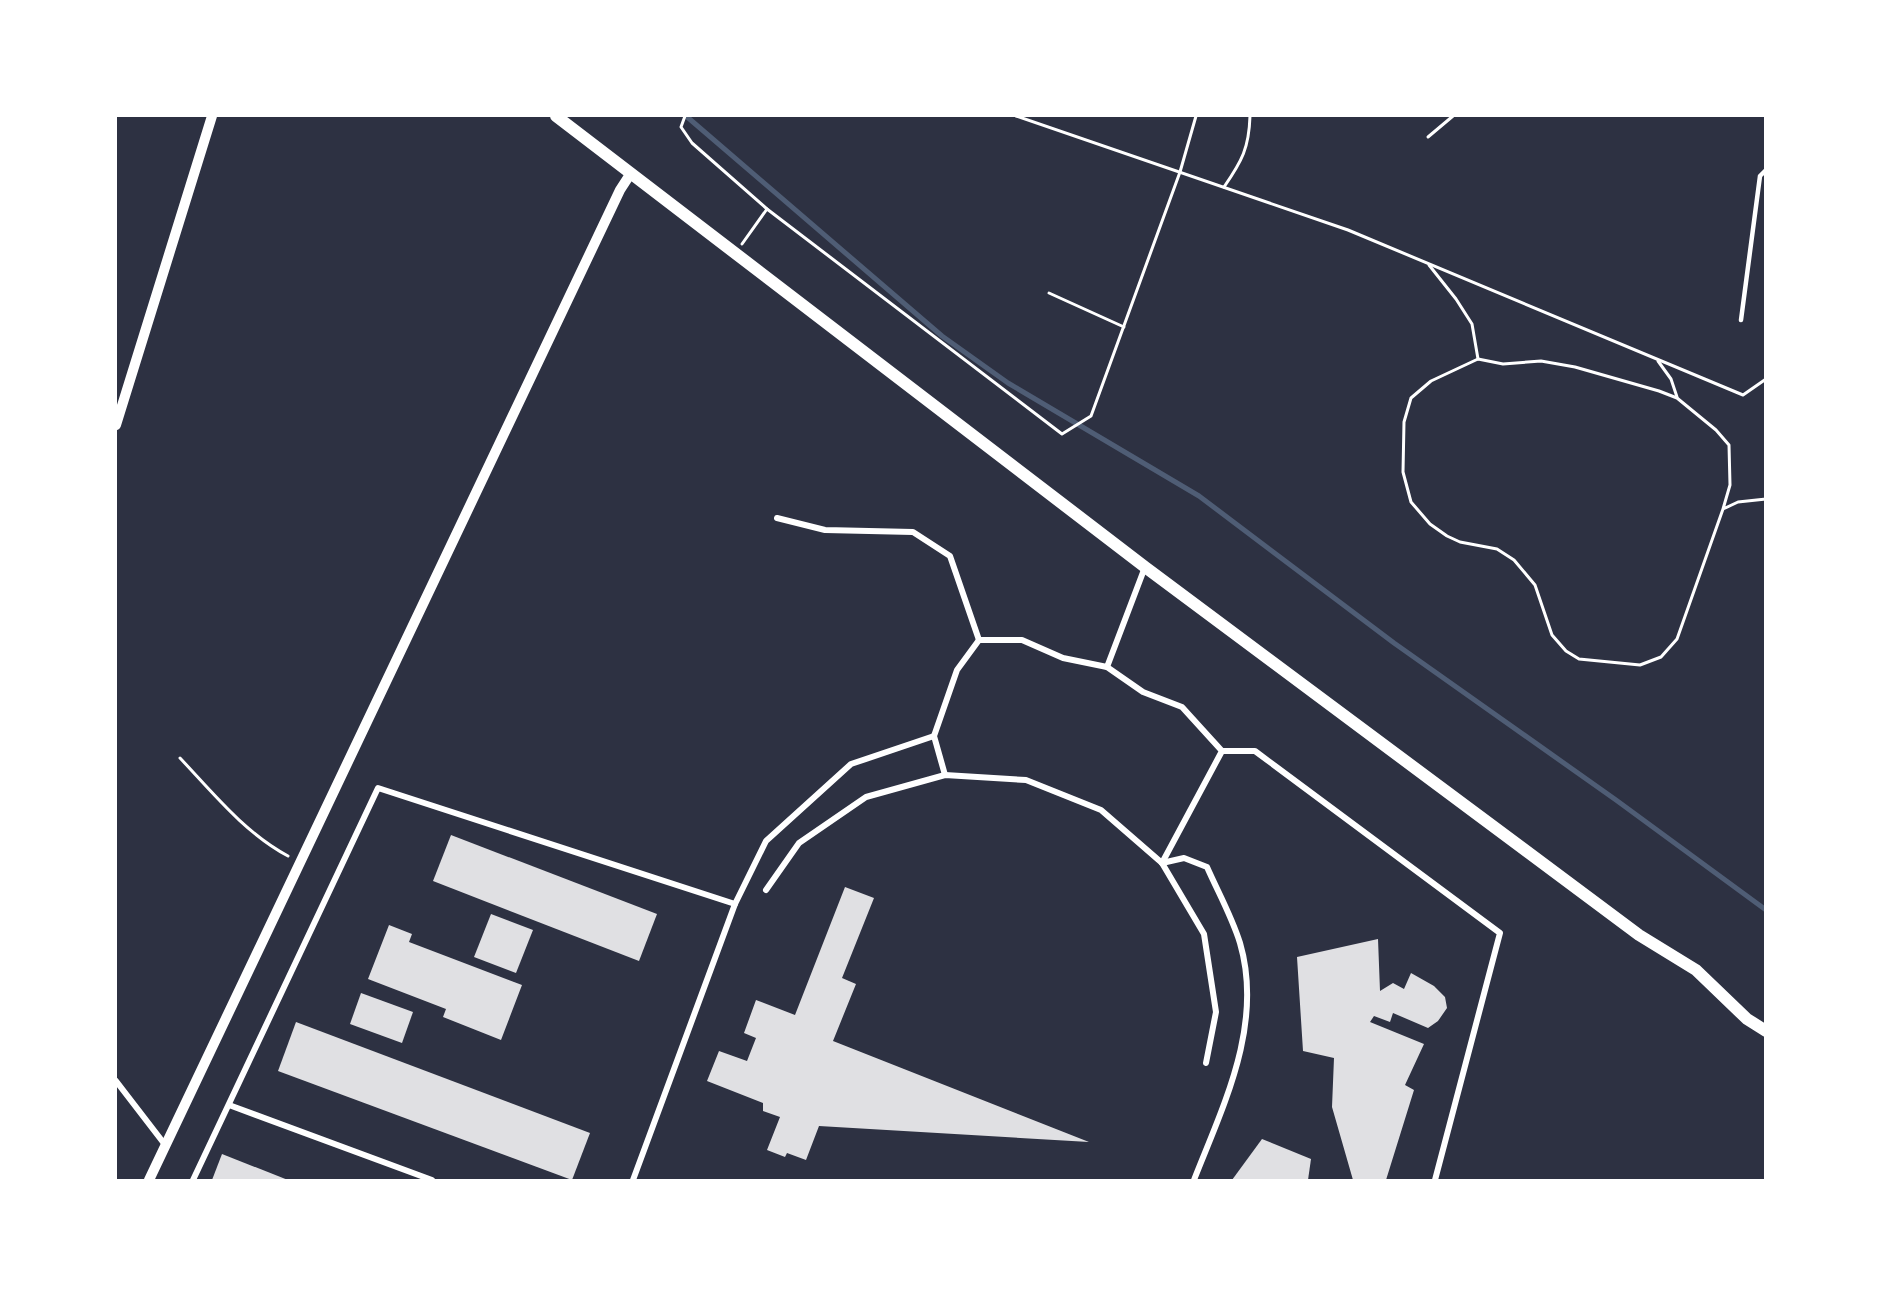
<svg xmlns="http://www.w3.org/2000/svg" width="1881" height="1296" font-family="'DejaVu Sans',sans-serif">
<style>
.lines{fill:none;stroke-linecap:round;stroke-linejoin:round}
.stream{stroke:#4f5d75;stroke-width:5}
.building{fill:#e0e0e3}
.path{stroke:#fff;stroke-width:3}
.service{stroke:#fff;stroke-width:4.5}
.minor{stroke:#fff;stroke-width:6}
.tertiary{stroke:#fff;stroke-width:10}
.secondary{stroke:#fff;stroke-width:12}
</style>
<rect width="100%" height="100%" fill="#2d3142"/>
<g class="lines">
<polyline class="stream" points="686,116 942,336 1008,383 1199,496 1394,643 1616,800 1766,910"/>
</g>
<g class="building">
<polygon points="451,835 657,914 639,961 433,881"/>
<polygon points="845,887 874,898 842,978 856,984 833,1041 1089,1142 819,1126 806,1160 787,1153 785,1157 767,1150 780,1117 763,1111 763,1103 707,1081 719,1051 747,1061 756,1038 744,1033 756,1000 795,1015"/>
<polygon points="491,914 533,930 516,973 474,957"/>
<polygon points="389,925 412,934 409,942 522,985 501,1040 443,1017 446,1009 368,979"/>
<polygon points="1378,939 1380,991 1393,983 1404,989 1411,973 1434,986 1445,997 1447,1008 1438,1021 1428,1028 1393,1013 1390,1022 1374,1016 1370,1022 1424,1044 1405,1085 1414,1090 1386,1180 1353,1180 1332,1107 1334,1058 1303,1051 1297,957"/>
<polygon points="361,993 413,1012 402,1043 350,1024"/>
<polygon points="296,1022 590,1133 572,1180 278,1071"/>
<polygon points="1262,1139 1311,1159 1308,1180 1232,1180"/>
<polygon points="222,1154 288,1180 212,1180"/>
</g>
<g class="lines">
<g class="path">
<polyline points="685,116 681,127 692,143 767,209"/>
<polyline points="1016,116 1348,230 1743,395 1766,379"/>
<polyline points="1428,137 1453,116"/>
<path d="M 1224,187 C 1242,161 1249,148 1250,116"/>
<polyline points="742,244 767,209 1062,434 1091,416 1180,172 1196,116"/>
<polyline points="1429,265 1456,299 1472,324 1478,359"/>
<polyline points="1049,293 1124,327"/>
<polyline points="1658,361 1671,379 1677,397"/>
<polyline points="1723,509 1730,485 1729,445 1716,430 1677,398 1659,391 1575,367 1541,361 1503,364 1478,359 1431,381 1411,398 1404,422 1403,472 1411,502 1430,524 1447,536 1460,542 1497,549 1514,560 1535,585 1552,635 1566,651 1579,659 1640,665 1661,657 1677,639 1723,509 1738,502 1766,499"/>
<path d="M 180,758 C 213,793 245,833 288,856"/>
</g>
<polyline class="service" points="1741,320 1760,176 1766,170"/>
<g class="minor">
<polyline points="777,518 825,530 913,532 950,556 979,640"/>
<polyline points="1107,667 1145,567"/>
<polyline points="1222,751 1255,751 1500,933 1435,1180"/>
<polyline points="945,775 934,736 957,670 979,640 1022,640 1063,658 1107,667 1143,692 1182,707 1222,751 1162,863"/>
<path d="M 1162,863 L 1184,858 L 1207,867 C 1218,892 1232,917 1240,943 C 1264,1025 1223,1106 1194,1180"/>
<polyline points="766,890 799,843 866,797 945,775 1026,780 1101,810 1162,863 1204,934 1216,1012 1206,1063"/>
<polyline points="116,1081 166,1146"/>
<polyline points="229,1105 432,1180"/>
<polyline points="193,1180 378,788 735,904"/>
<polyline points="633,1180 735,904 766,841 851,764 934,736"/>
</g>
<g class="tertiary">
<polyline points="116,425 212,116"/>
<polyline points="149,1180 620,190 631,173"/>
</g>
<polyline class="secondary" points="556,116 1145,567 1639,935 1696,970 1747,1019 1766,1031"/>
</g>
<rect width="1881" height="1296" fill="none" stroke="#ffffff" stroke-width="234"/>
</svg>
